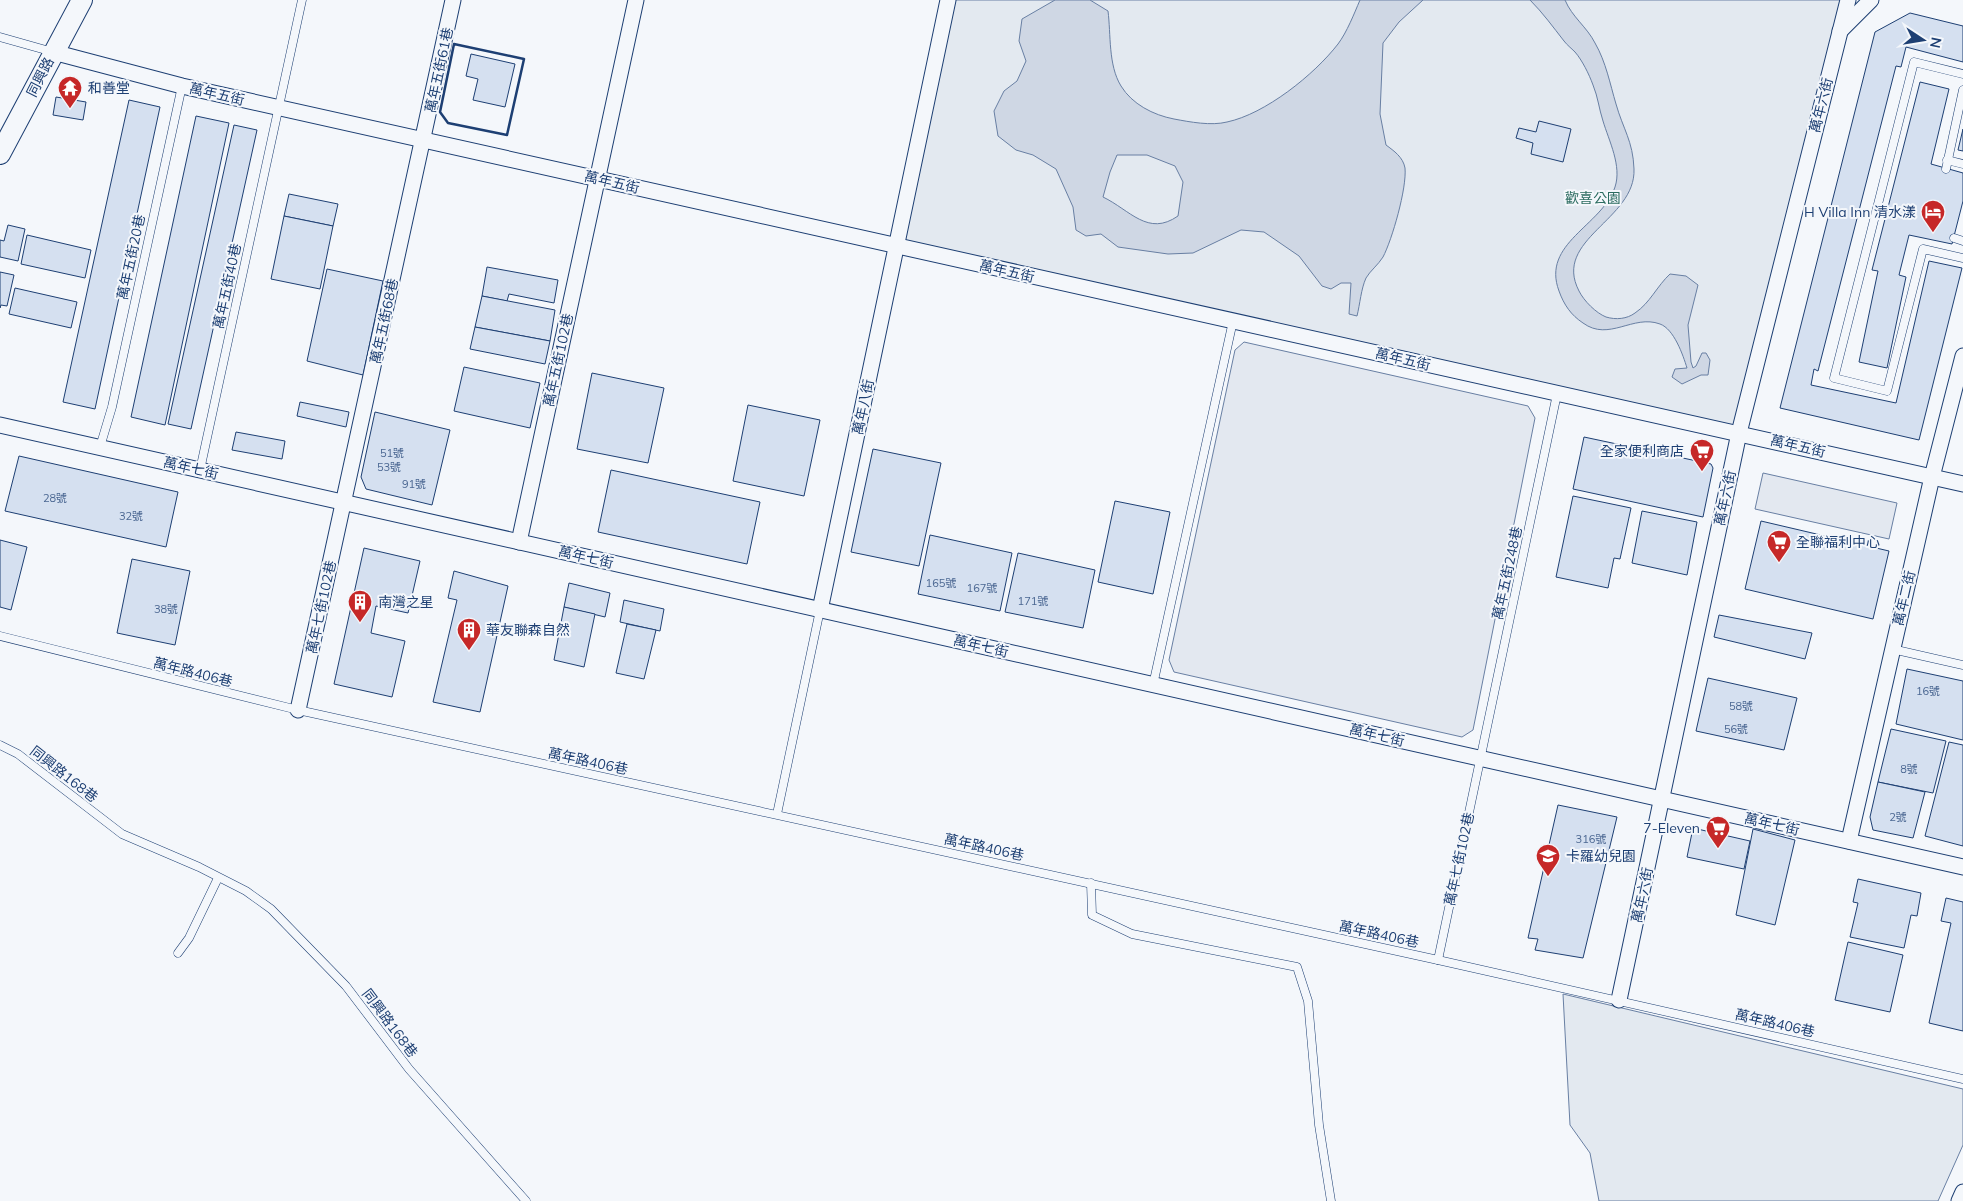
<svg xmlns="http://www.w3.org/2000/svg" width="1963" height="1201" font-family="Mulish,'Noto Sans TC',sans-serif">
<style>
.green{fill:#e3e9f0;stroke:#687fa3}
.parking{fill:#e3e8f0;stroke:#687fa3}
.water{fill:#cfd7e4;stroke:#687fa3;fill-rule:evenodd}
.building{fill:#d5e0f0;stroke:#1d3f73}
.lines{fill:none;stroke-linecap:round;stroke-linejoin:round}
.service-casing{stroke:#1d3f73;stroke-width:9}
.minor-casing{stroke:#1d3f73;stroke-width:17}
.tertiary-casing{stroke:#1d3f73;stroke-width:22}
.service{stroke:#f4f7fb;stroke-width:8}
.minor{stroke:#f4f7fb;stroke-width:15}
.tertiary{stroke:#f4f7fb;stroke-width:20}
.wall{stroke:#1d3f73;stroke-width:2.5}
.labels{text-anchor:middle;dominant-baseline:central;stroke-width:4;stroke-linejoin:round;paint-order:stroke}
.number-label{font-size:11px;fill:#4b6792}
.street-label{font-size:14px;fill:#1d3f73;stroke:#f4f7fb}
.poi-label{font-size:14px;fill:#1d3f73;stroke:#f4f7fb;text-anchor:start}
.park-label{font-size:14px;fill:#2c6c60;stroke:#f4f7fb}
</style>
<rect width="100%" height="100%" fill="#f4f7fb"/>
<g class="green">
<polygon points="948,0 1848,0 1739,433 897,246"/>
<polygon points="1563,994 1963,1089 1963,1145 1938,1201 1599,1201 1590,1153 1570,1125"/>
</g>
<g class="parking">
<polygon points="1244,342 1528,406 1535,418 1473,730 1462,737 1174,672 1169,660 1235,350"/>
<polygon points="1763,473 1897,503 1889,539 1755,509"/>
</g>
<g class="water">
<path d="M 1055,0 L 1090,0 L 1108,11 C 1111,34 1108,65 1121,86 C 1132,104 1153,115 1174,119 C 1190,122 1211,126 1227,122 C 1265,114 1314,75 1338,44 C 1347,32 1354,14 1360,0 L 1423,0 L 1399,22 L 1383,43 L 1380,114 L 1386,145 C 1394,151 1403,157 1405,168 C 1407,188 1392,240 1383,257 C 1378,265 1370,271 1366,278 C 1361,289 1360,304 1357,316 L 1349,314 L 1351,283 L 1341,283 L 1331,289 L 1322,286 L 1299,256 L 1264,232 L 1241,230 L 1193,253 L 1168,254 L 1118,247 L 1101,234 L 1086,236 L 1076,230 L 1073,207 L 1056,169 L 1033,155 L 1016,150 L 998,136 L 994,111 L 1004,91 L 1017,81 L 1026,61 L 1019,41 L 1022,19 ZM 1117,155 L 1147,155 L 1175,166 L 1183,182 L 1178,216 C 1148,237 1130,210 1103,197 L 1110,172 Z"/>
<path d="M 1530,0 L 1565,0 C 1572,17 1587,27 1595,43 C 1606,62 1610,84 1616,104 C 1623,129 1633,141 1634,169 C 1636,220 1552,239 1579,291 C 1584,301 1596,313 1606,317 C 1616,320 1627,319 1635,313 C 1650,303 1657,286 1670,274 L 1686,276 L 1698,285 L 1688,325 L 1691,362 L 1693,368 L 1696,366 L 1702,353 L 1706,353 L 1710,360 L 1708,375 L 1701,375 L 1682,384 L 1672,377 L 1675,369 L 1687,368 C 1683,355 1674,329 1660,324 C 1633,314 1609,342 1583,323 C 1571,315 1564,305 1559,291 C 1541,243 1602,226 1615,187 C 1622,166 1609,141 1603,121 C 1599,109 1598,97 1593,85 C 1589,74 1582,60 1575,52 C 1571,48 1567,45 1564,41 C 1553,27 1543,13 1530,0 Z"/>
</g>
<g class="building">
<polygon points="1910,13 1963,26 1963,62 1906,47 1901,67 1896,66 1818,371 1814,369 1811,385 1896,403 1929,261 1962,268 1919,440 1780,408 1875,32"/>
<polygon points="471,54 515,64 505,107 473,100 478,79 466,76"/>
<polygon points="1920,82 1949,89 1931,164 1963,173 1963,201 1952,244 1909,235 1899,275 1906,277 1887,368 1859,362 1878,271 1872,270"/>
<polygon points="56,97 86,102 83,120 53,115"/>
<polygon points="129,100 160,107 95,409 63,402"/>
<polygon points="196,116 229,123 165,425 131,417"/>
<polygon points="1539,121 1571,129 1563,162 1531,154 1533,143 1516,138 1519,128 1536,132"/>
<polygon points="234,125 257,130 191,429 168,424"/>
<polygon points="1963,129 1963,151 1958,150"/>
<polygon points="289,194 338,204 333,226 284,216"/>
<polygon points="284,216 333,226 320,289 271,279"/>
<polygon points="8,225 25,229 18,261 0,257 0,240 4,241"/>
<polygon points="27,235 91,250 85,278 21,264"/>
<polygon points="487,267 558,280 554,303 509,294 507,301 482,296"/>
<polygon points="327,269 383,281 363,375 307,361"/>
<polygon points="0,272 14,275 7,306 1,305 0,308"/>
<polygon points="15,288 77,302 71,328 9,314"/>
<polygon points="482,296 555,310 550,341 475,327"/>
<polygon points="475,327 550,341 545,364 470,349"/>
<polygon points="464,367 540,383 530,428 454,411"/>
<polygon points="592,373 664,388 648,463 577,449"/>
<polygon points="300,402 349,412 346,427 297,416"/>
<polygon points="748,405 820,420 804,496 733,481"/>
<polygon points="375,412 450,430 432,505 366,489 361,477"/>
<polygon points="236,432 285,441 282,459 232,450"/>
<polygon points="1584,437 1711,464 1713,468 1703,517 1573,489"/>
<polygon points="873,449 941,463 919,566 851,552"/>
<polygon points="19,456 178,492 166,547 5,511"/>
<polygon points="611,470 760,502 747,564 598,532"/>
<polygon points="1573,496 1631,508 1620,559 1614,558 1608,588 1556,577"/>
<polygon points="1115,501 1170,512 1153,594 1098,582"/>
<polygon points="1642,511 1697,522 1687,575 1632,563"/>
<polygon points="1761,521 1889,551 1873,619 1745,589"/>
<polygon points="930,535 1012,553 1000,611 918,594"/>
<polygon points="0,540 27,547 11,610 0,607"/>
<polygon points="364,548 420,561 408,613 376,606 371,633 405,641 392,697 334,684"/>
<polygon points="1018,553 1095,570 1083,628 1005,612"/>
<polygon points="132,559 190,571 175,645 117,633"/>
<polygon points="454,571 508,586 480,712 433,702 457,600 448,598"/>
<polygon points="569,583 610,593 605,617 564,607"/>
<polygon points="624,600 664,609 660,631 620,622"/>
<polygon points="564,607 595,614 584,667 554,660"/>
<polygon points="1719,615 1812,633 1805,659 1714,637"/>
<polygon points="627,624 656,630 644,679 616,673"/>
<polygon points="1907,669 1963,681 1963,740 1896,724"/>
<polygon points="1708,678 1797,698 1784,750 1696,731"/>
<polygon points="1891,729 1946,741 1933,793 1878,782"/>
<polygon points="1949,742 1963,745 1963,846 1925,836"/>
<polygon points="1878,782 1925,792 1913,838 1873,830 1870,817"/>
<polygon points="1558,805 1617,817 1583,958 1535,950 1538,939 1528,938"/>
<polygon points="1693,828 1750,841 1744,869 1687,857"/>
<polygon points="1753,829 1795,840 1775,925 1736,915"/>
<polygon points="1858,879 1921,893 1917,916 1911,915 1904,948 1850,937 1858,903 1853,902"/>
<polygon points="1946,898 1963,902 1963,1031 1929,1023 1951,923 1941,921"/>
<polygon points="1848,942 1903,955 1890,1012 1835,1000"/>
</g>
<g class="lines">
<defs>
<g id="service">
<polyline points="0,37 53,52"/>
<polyline points="1963,74 1914,62 1834,378 1887,391 1923,249 1963,258"/>
<polyline points="1947,160 1963,164"/>
<polyline points="1946,169 1963,90"/>
<polyline points="1954,238 1963,241"/>
<polyline points="100,447 112,407 182,86"/>
<polyline points="200,470 302,0"/>
<polyline points="0,636 298,710 1438,960 1963,1079"/>
<polyline points="1892,649 1963,665"/>
<polyline points="1153,685 1233,321"/>
<polyline points="0,745 18,754 122,834 199,867 246,891 271,909 346,986 409,1069 526,1201"/>
<polyline points="777,814 820,610"/>
<polyline points="1091,883 1092,915 1132,934 1297,967 1308,1001 1319,1125 1331,1201"/>
<polyline points="178,953 189,938 218,878"/>
<polyline points="1438,960 1557,394"/>
</g>
<g id="minor">
<polyline points="1840,31 1871,0"/>
<polyline points="53,52 182,86 1963,484"/>
<polyline points="0,425 1963,867"/>
<polyline points="519,542 636,0"/>
<polyline points="820,610 948,0"/>
<polyline points="298,710 453,0"/>
<polyline points="1849,841 1932,477 1963,356"/>
<polyline points="1619,1000 1739,433 1848,0"/>
<polyline points="1959,1201 1963,1192"/>
</g>
<polyline id="tertiary" points="0,154 82,0"/>
</defs>
<use href="#service" class="service-casing"/>
<use href="#minor" class="minor-casing"/>
<use href="#tertiary" class="tertiary-casing"/>
<use href="#service" class="service"/>
<use href="#minor" class="minor"/>
<use href="#tertiary" class="tertiary"/>
<polygon class="wall" points="454,44 524,59 507,135 448,123 440,112"/>
</g>
<defs>
<symbol id="temple-pin" viewBox="-11 -11 22 30"><path d="M0 17L-7.5 6A9.5 9.5 0 1 1 7.5 6Z" fill="#c62828" stroke="#f4f7fb"/><path d="M0-6L5-2H3V0L6.5 2.5H4V6H1.5V3h-3V6H-4V2.5H-6.5L-3 0V-2H-5Z" fill="#fff"/></symbol>
<symbol id="hotel-pin" viewBox="-11 -11 22 30"><path d="M0 17L-7.5 6A9.5 9.5 0 1 1 7.5 6Z" fill="#c62828" stroke="#f4f7fb"/><path d="M-6-4.5h1.5V1H6V5H4.5V3h-9V5H-6ZM-4 0a1.8 1.8 0 1 1 3.6 0ZM.5 0V-2.5h3Q6-2.5 6 0Z" fill="#fff"/></symbol>
<symbol id="supermarket-pin" viewBox="-11 -11 22 30"><path d="M0 17L-7.5 6A9.5 9.5 0 1 1 7.5 6Z" fill="#c62828" stroke="#f4f7fb"/><path d="M-6-5.5h2.5l.6 2H6L4.5 2H-2.5L-4.4-4H-6ZM-1.5 3.2a1.3 1.3 0 1 0 .1 0ZM3 3.2a1.3 1.3 0 1 0 .1 0Z" fill="#fff"/></symbol>
<symbol id="building-pin" viewBox="-11 -11 22 30"><path d="M0 17L-7.5 6A9.5 9.5 0 1 1 7.5 6Z" fill="#c62828" stroke="#f4f7fb"/><path d="M-4-6H4V6H1V3H-1V6H-4ZM-2.5-4.3h1.7v1.8h-1.7ZM.8-4.3h1.7v1.8H.8ZM-2.5-1h1.7V.8h-1.7ZM.8-1h1.7V.8H.8Z" fill="#fff"/></symbol>
<symbol id="school-pin" viewBox="-11 -11 22 30"><path d="M0 17L-7.5 6A9.5 9.5 0 1 1 7.5 6Z" fill="#c62828" stroke="#f4f7fb"/><path d="M0-5L7-2L0 1L-7-2ZM-4 1L0 2.5L4 1V4Q0 6-4 4Z" fill="#fff"/></symbol>
</defs>
<g fill-rule="evenodd">
<use href="#temple-pin" x="56" y="74" width="28" height="38"/>
<use href="#hotel-pin" x="1919" y="198" width="28" height="38"/>
<use href="#supermarket-pin" x="1688" y="437" width="28" height="38"/>
<use href="#supermarket-pin" x="1765" y="528" width="28" height="38"/>
<use href="#building-pin" x="346" y="588" width="28" height="38"/>
<use href="#building-pin" x="455" y="616" width="28" height="38"/>
<use href="#supermarket-pin" x="1704" y="814" width="28" height="38"/>
<use href="#school-pin" x="1534" y="842" width="28" height="38"/>
</g>
<g class="labels">
<g class="number-label">
<text x="392" y="453">51號</text>
<text x="389" y="467">53號</text>
<text x="414" y="484">91號</text>
<text x="55" y="498">28號</text>
<text x="131" y="516">32號</text>
<text x="941" y="583">165號</text>
<text x="982" y="588">167號</text>
<text x="1033" y="601">171號</text>
<text x="166" y="609">38號</text>
<text x="1928" y="691">16號</text>
<text x="1741" y="706">58號</text>
<text x="1736" y="729">56號</text>
<text x="1909" y="769">8號</text>
<text x="1898" y="817">2號</text>
<text x="1591" y="839">316號</text>
</g>
<g class="street-label">
<text transform="translate(439 70) rotate(-78)">萬年五街61巷</text>
<text transform="translate(40 77) rotate(-63)">同興路</text>
<text transform="translate(217 94) rotate(13)">萬年五街</text>
<text transform="translate(1821 105) rotate(-76)">萬年六街</text>
<text transform="translate(612 182) rotate(13)">萬年五街</text>
<text transform="translate(131 257) rotate(-78)">萬年五街20巷</text>
<text transform="translate(1007 271) rotate(13)">萬年五街</text>
<text transform="translate(227 286) rotate(-78)">萬年五街40巷</text>
<text transform="translate(384 321) rotate(-78)">萬年五街68巷</text>
<text transform="translate(1403 359) rotate(13)">萬年五街</text>
<text transform="translate(558 360) rotate(-78)">萬年五街102巷</text>
<text transform="translate(863 407) rotate(-78)">萬年八街</text>
<text transform="translate(1798 446) rotate(13)">萬年五街</text>
<text transform="translate(191 468) rotate(13)">萬年七街</text>
<text transform="translate(1725 498) rotate(-78)">萬年六街</text>
<text transform="translate(586 557) rotate(13)">萬年七街</text>
<text transform="translate(1507 573) rotate(-78)">萬年五街248巷</text>
<text transform="translate(1904 598) rotate(-77)">萬年二街</text>
<text transform="translate(321 607) rotate(-78)">萬年七街102巷</text>
<text transform="translate(981 646) rotate(13)">萬年七街</text>
<text transform="translate(193 672) rotate(14)">萬年路406巷</text>
<text transform="translate(1377 735) rotate(13)">萬年七街</text>
<text transform="translate(588 761) rotate(12)">萬年路406巷</text>
<text transform="translate(64 774) rotate(38)">同興路168巷</text>
<text transform="translate(1772 824) rotate(13)">萬年七街</text>
<text transform="translate(984 847) rotate(12)">萬年路406巷</text>
<text transform="translate(1459 859) rotate(-78)">萬年七街102巷</text>
<text transform="translate(1642 895) rotate(-78)">萬年六街</text>
<text transform="translate(1379 934) rotate(12)">萬年路406巷</text>
<text transform="translate(390 1023) rotate(53)">同興路168巷</text>
<text transform="translate(1775 1023) rotate(13)">萬年路406巷</text>
</g>
<g class="poi-label">
<text x="88" y="88">和善堂</text>
<text x="1916" y="212" text-anchor="end">H Villa Inn 清水漾</text>
<text x="1684" y="451" text-anchor="end">全家便利商店</text>
<text x="1796" y="542">全聯福利中心</text>
<text x="378" y="602">南灣之星</text>
<text x="486" y="630">華友聯森自然</text>
<text x="1700" y="828" text-anchor="end">7-Eleven</text>
<text x="1566" y="856">卡羅幼兒園</text>
</g>
<g class="park-label">
<text x="1593" y="198">歡喜公園</text>
</g>
</g>
<g transform="translate(1923 40) rotate(102)" stroke="#f4f7fb" stroke-width="4" paint-order="stroke">
<path d="M0-4L9 19L0 12L-9 19Z" fill="#1d3f73"/>
<text y="-8" font-size="14" font-weight="bold" text-anchor="middle" fill="#1d3f73">N</text>
</g>
</svg>
